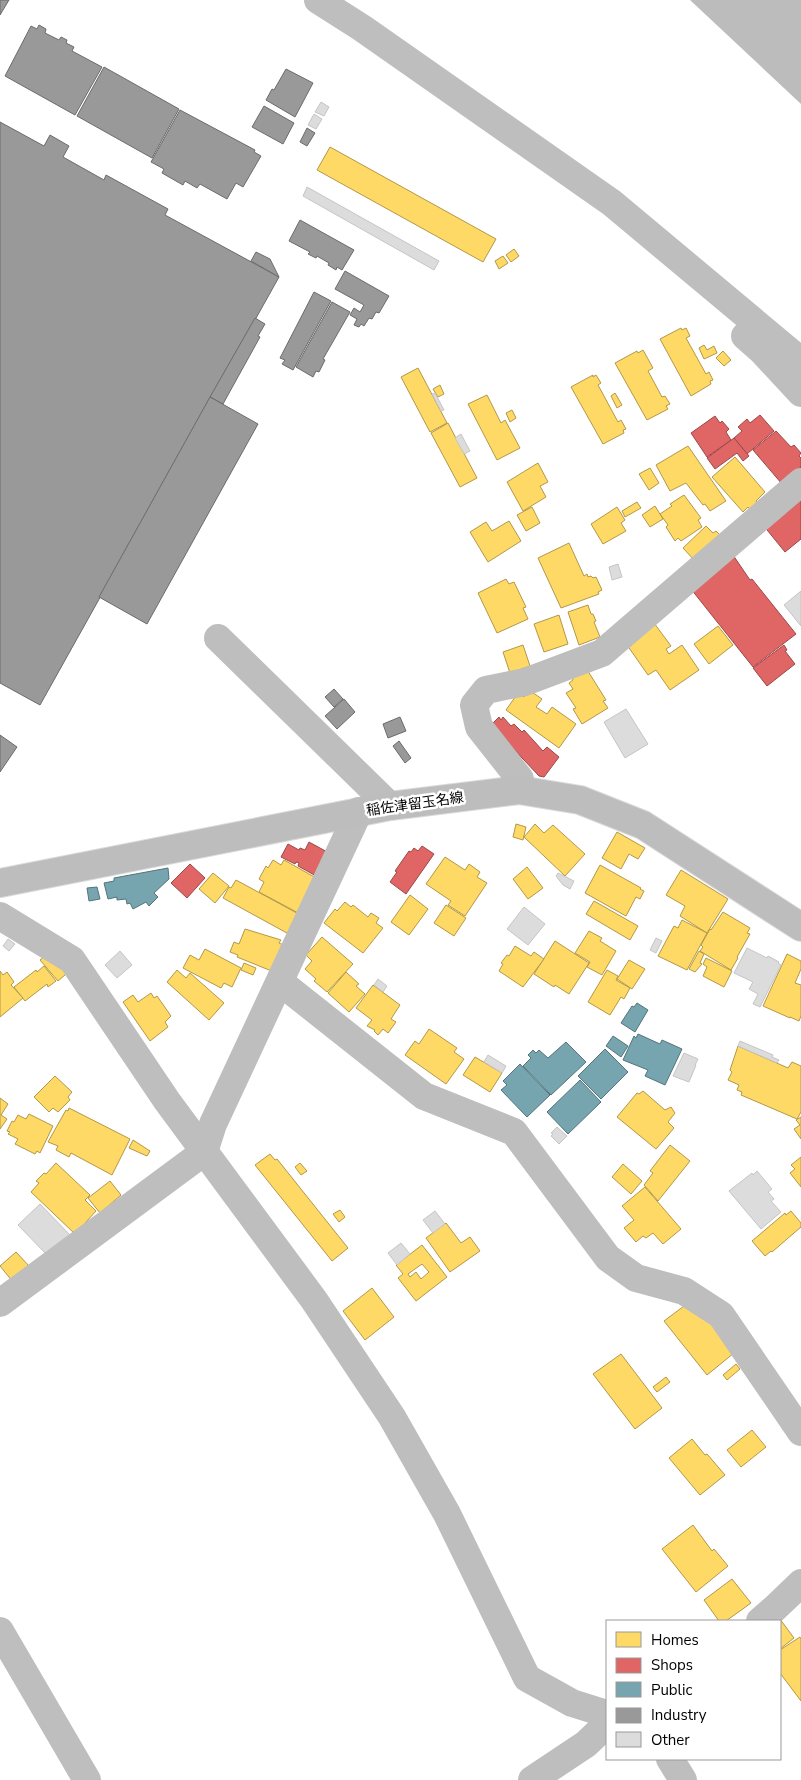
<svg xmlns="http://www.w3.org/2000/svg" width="801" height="1780" font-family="'Nunito Sans','Noto Sans JP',sans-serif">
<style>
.water{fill:#bcbcbc}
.homes{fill:#ffd966;stroke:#b29847;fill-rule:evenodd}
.shops{fill:#e06666;stroke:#9d4747}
.public{fill:#76a5af;stroke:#53747a}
.industry{fill:#999;stroke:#6b6b6b}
.building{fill:#dcdcdc;stroke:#c5c5c5}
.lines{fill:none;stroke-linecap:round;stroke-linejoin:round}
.major-casing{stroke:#dbdbdb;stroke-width:30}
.minor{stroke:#bebebe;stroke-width:28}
.major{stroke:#bdbdbd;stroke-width:28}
.labels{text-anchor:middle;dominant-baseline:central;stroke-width:5;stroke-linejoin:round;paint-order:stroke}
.street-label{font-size:14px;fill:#000;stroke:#fff}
</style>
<rect width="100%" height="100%" fill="#fff"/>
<polygon class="water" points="690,0 801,0 801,104"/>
<g class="homes">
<polygon points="330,147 496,239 483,262 317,170"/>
<polygon points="514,249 519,256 511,262 506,255"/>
<polygon points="503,256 508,263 499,269 495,261"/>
<polygon points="681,328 682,330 686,328 690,336 686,338 706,374 709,372 713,380 710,381 711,384 691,396 660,339"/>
<polygon points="704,345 707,350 714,346 717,353 704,359 699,348"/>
<polygon points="643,350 653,368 648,371 662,397 665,396 670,404 666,406 668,409 647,420 615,363 637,351 638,353"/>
<polygon points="723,351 731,360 724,366 716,358"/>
<polygon points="418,368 447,423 430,432 401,377"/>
<polygon points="593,375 593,377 596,375 601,383 598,385 618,422 621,420 626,429 623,430 624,433 603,444 571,387"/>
<polygon points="440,385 444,394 438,397 433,389"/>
<polygon points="615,393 622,405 617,408 611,396"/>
<polygon points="487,395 501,423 505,420 520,448 497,460 468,404"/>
<polygon points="512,410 516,418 510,422 506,413"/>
<polygon points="448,423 477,478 460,487 431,433"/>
<polygon points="688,446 726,501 710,511 705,504 703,505 686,483 670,491 656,465"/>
<polygon points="735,457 765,492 756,501 759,505 752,512 748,507 743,512 712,477"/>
<polygon points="538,463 548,482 540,486 546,497 523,511 507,482"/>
<polygon points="650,468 659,483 649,490 639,474"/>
<polygon points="684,495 701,518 698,520 702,527 681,541 678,538 675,541 666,527 668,525 660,514 672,506 670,504"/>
<polygon points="637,502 641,508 625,517 622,511"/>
<polygon points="655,506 663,519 650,527 642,515"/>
<polygon points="532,507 540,523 526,531 517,515"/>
<polygon points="617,507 625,520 621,523 626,531 603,544 591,524"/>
<polygon points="509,521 521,541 488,562 470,532 486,522 492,531"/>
<polygon points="706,526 713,533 716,531 722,537 695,561 683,548"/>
<polygon points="569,543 584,576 587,574 588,577 591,576 593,578 596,577 602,590 598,592 599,594 561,608 538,558"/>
<polygon points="506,579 509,584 514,582 526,607 523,608 528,619 497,633 478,593"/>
<polygon points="588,605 591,614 593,614 596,621 594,622 600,637 579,645 568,612"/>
<polygon points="559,615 568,644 544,652 534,624"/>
<polygon points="654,623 671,646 666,649 669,654 682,645 699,670 670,690 656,670 648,675 627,645"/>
<polygon points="718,626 733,645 709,664 694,644"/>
<polygon points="523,645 530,666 510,673 503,652"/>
<polygon points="586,668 606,700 603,701 608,708 582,724 573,709 576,708 566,693 573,689 569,683 573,680 572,677"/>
<polygon points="529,690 542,699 536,707 547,714 552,707 576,724 559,748 506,710 518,693 524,697"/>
<polygon points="516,824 526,827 523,840 513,837"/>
<polygon points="535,824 544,833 553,825 585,854 565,876 524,837"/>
<polygon points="617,832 645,848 638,859 629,854 621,869 602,858"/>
<polygon points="445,857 465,870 469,864 480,872 477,877 487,883 465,916 448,905 451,901 426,884"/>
<polygon points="273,860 281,865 284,860 318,879 302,915 259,892 264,882 259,879 266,866 268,868"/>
<polygon points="600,865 641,888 640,889 644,891 640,899 636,897 626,916 585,893"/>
<polygon points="527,867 543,888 528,899 513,879"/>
<polygon points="681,870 728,899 707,933 680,916 685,906 666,895"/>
<polygon points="213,873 229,886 215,903 199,889"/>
<polygon points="236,880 306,918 296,938 223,898 229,887 231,888"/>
<polygon points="410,895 428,909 409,935 391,922"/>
<polygon points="594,901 638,926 630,940 586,914"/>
<polygon points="345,902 351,907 353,905 368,917 371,913 379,918 376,923 383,928 363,953 324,923 335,909 337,911"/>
<polygon points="446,905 466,918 454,936 434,923"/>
<polygon points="723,912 750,928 747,933 750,934 737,957 738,958 731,970 700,951 703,947 701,945 710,929 711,930"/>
<polygon points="682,920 707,933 687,970 658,956 674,926 678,928"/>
<polygon points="245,929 281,940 279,943 290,948 274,972 237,957 238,955 230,952 234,942 239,944"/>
<polygon points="589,931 602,938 600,941 616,951 602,975 587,967 590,962 575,953"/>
<polygon points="322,937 353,964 327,992 314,981 316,979 305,969 312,961 306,955"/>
<polygon points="555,941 589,963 569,994 555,985 554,987 534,974"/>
<polygon points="515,946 531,956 534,952 544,959 523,987 499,971 503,964 501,963 507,955 509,956"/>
<polygon points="54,948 72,969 58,981 40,960"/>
<polygon points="205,949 241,968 232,987 224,983 221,988 183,968 190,955 199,960"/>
<polygon points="699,951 704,954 700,963 702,964 695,972 689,969"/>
<polygon points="787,954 801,961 801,969 795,983 801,985 801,1016 799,1021 790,1017 790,1018 763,1006"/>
<polygon points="706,958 732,971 724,987 703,976 707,967 703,964"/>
<polygon points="629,960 645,969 632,989 617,979"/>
<polygon points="244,963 256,968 253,975 241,970"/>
<polygon points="44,966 56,981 48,987 47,984 25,1001 14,987 36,970 37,972"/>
<polygon points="177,970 186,978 190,973 224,1003 209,1020 167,982"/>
<polygon points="607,970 618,976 616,980 630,988 624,999 621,997 610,1015 588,1002"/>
<polygon points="0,971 3,975 7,972 14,982 11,985 23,998 0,1017"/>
<polygon points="346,972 359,984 356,986 365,994 349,1012 328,993"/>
<polygon points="373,985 400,1005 391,1019 396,1022 388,1033 383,1029 378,1035 374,1031 375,1030 367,1026 372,1020 356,1008"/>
<polygon points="151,993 154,998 157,996 171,1016 165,1022 168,1027 150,1041 123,1002 133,995 138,1002"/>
<polygon points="429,1029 457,1048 454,1052 464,1059 446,1084 405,1055 415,1041 419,1044"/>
<polygon points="738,1046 788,1068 792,1062 801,1066 801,1112 797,1119 741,1095 742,1092 737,1090 739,1085 728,1080 732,1072 730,1070"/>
<polygon points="475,1057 502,1073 490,1092 463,1075"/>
<polygon points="55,1076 72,1092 68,1097 70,1100 58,1112 53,1108 49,1112 34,1097"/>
<polygon points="643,1091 665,1110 671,1107 675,1113 668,1122 674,1128 656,1149 617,1117 637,1093 639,1094"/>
<polygon points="0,1098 8,1104 1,1115 7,1119 0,1129"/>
<polygon points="69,1108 130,1139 112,1175 71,1153 69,1157 56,1150 58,1146 48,1142 66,1110 68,1111"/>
<polygon points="29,1114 53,1126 40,1153 37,1151 35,1154 15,1144 18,1139 8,1134 10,1132 7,1131 12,1121 14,1122 18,1115 26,1119"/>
<polygon points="801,1117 801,1139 794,1129 800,1125 796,1120"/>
<polygon points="133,1140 150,1151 147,1156 129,1148"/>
<polygon points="670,1145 690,1161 658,1201 644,1185 653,1173 650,1171"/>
<polygon points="270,1154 275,1160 277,1159 348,1248 332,1261 255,1165"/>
<polygon points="801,1157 801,1187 790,1173 795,1169 791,1165"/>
<polygon points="56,1163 90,1195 85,1200 96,1211 75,1234 31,1192 39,1183 36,1181 44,1173 46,1174"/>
<polygon points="300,1163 307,1171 301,1175 295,1167"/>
<polygon points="623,1164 642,1181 631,1194 612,1177"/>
<polygon points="110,1181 121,1195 100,1213 88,1198"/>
<polygon points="645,1187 681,1229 663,1244 653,1233 646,1238 643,1236 636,1242 624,1228 634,1220 622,1206"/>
<polygon points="340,1210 345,1217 339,1222 333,1214"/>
<polygon points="791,1211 801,1223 801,1227 772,1252 771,1251 765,1256 752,1241 785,1213 786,1215"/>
<polygon points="446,1223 461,1243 470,1237 480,1251 450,1272 426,1238"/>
<path d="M 422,1245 L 447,1277 L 416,1301 L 398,1278 L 403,1274 L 396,1265 ZM 422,1264 L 429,1272 L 421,1279 L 416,1272 L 410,1277 L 408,1274 Z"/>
<polygon points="16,1252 30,1267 13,1282 0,1266"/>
<polygon points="372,1288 394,1317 365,1340 343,1311"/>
<polygon points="692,1300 734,1353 707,1375 664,1321"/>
<polygon points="621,1354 662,1408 635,1429 593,1374"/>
<polygon points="736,1364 740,1369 727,1380 723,1375"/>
<polygon points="666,1377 670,1382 657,1392 653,1387"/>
<polygon points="752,1430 766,1447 741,1467 727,1450"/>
<polygon points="692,1439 705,1455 707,1454 725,1475 700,1495 669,1458"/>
<polygon points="693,1525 712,1551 714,1549 728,1566 696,1592 662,1549"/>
<polygon points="732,1579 751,1603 726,1621 719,1621 704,1600"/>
<polygon points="774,1611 794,1638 780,1649 780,1621"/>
<polygon points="800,1637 801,1639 801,1701 780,1673 780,1650"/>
</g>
<g class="shops">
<polygon points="760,415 774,431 747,454 734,438 742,431 738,427 747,419 750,423"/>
<polygon points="715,416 720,423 722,421 729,429 726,432 731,440 707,457 691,433"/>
<polygon points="776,431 791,447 794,445 801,453 799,456 801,458 801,467 782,484 753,450"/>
<polygon points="734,438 749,456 743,461 737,453 715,469 707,458"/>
<polygon points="801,491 801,539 785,552 763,525"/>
<polygon points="733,555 750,580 752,579 796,634 753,667 691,589"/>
<polygon points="784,645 787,650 785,651 795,664 767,686 753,668"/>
<polygon points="499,717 501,720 503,717 511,726 514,724 522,732 524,730 543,751 547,747 559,757 544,777 539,776 491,725"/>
<polygon points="309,842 331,854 318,877 298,866 299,863 296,862 295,864 281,857 288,844 299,850 300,848 305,850"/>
<polygon points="422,846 434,854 406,894 390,882 397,872 395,871 409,851 411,852 414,848 418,851"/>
<polygon points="190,864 205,878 187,898 171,883"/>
</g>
<g class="public">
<polygon points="168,868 169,879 154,893 158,897 149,906 146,902 133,909 130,903 127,904 126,899 117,900 117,897 108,899 104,883 114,881 114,878"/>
<polygon points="97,887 100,899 89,901 87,888"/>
<polygon points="637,1003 648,1010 635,1032 621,1023 632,1006 634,1007"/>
<polygon points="638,1034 660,1044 662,1040 682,1049 665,1085 645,1076 648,1070 623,1060 634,1036 636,1038"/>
<polygon points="613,1036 628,1046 621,1057 606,1046"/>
<polygon points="566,1042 586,1062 551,1095 523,1066 531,1058 528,1055 533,1050 536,1053 539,1050 548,1058"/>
<polygon points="605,1049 628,1072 601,1099 578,1076"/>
<polygon points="520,1064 550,1095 527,1117 501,1090 507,1085 503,1081"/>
<polygon points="580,1080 601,1102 568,1134 547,1112"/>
</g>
<g class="industry">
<polygon points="0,0 9,0 0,15"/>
<polygon points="39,25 46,29 45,33 59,40 61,37 67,40 66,43 74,47 72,51 102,67 75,115 5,76 31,26 37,29"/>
<polygon points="104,67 179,109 152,158 77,116"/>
<polygon points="286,69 313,83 295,117 266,100 272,89 274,90"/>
<polygon points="264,106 294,123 283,144 252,127"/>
<polygon points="180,110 255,150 254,152 261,156 243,187 236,183 227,199 200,184 197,188 185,181 183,185 162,173 164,169 151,162"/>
<polygon points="0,122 44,146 50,135 69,146 63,157 104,180 106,175 168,209 165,215 279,277 40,705 0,683"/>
<polygon points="307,128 315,133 307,146 300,142"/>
<polygon points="300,220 354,250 342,270 337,267 336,270 328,265 329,263 317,256 316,258 308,254 310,252 289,241"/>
<polygon points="256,252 270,259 279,277 251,261"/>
<polygon points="345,271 389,296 379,313 376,312 372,319 369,318 364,326 361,324 359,327 354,325 357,319 350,315 354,308 360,312 364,305 335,289"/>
<polygon points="314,292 331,301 293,370 282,364 285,360 280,358"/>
<polygon points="332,302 350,312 323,359 325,360 319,372 316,371 313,377 296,367"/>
<polygon points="255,318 265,324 258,336 260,337 223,404 210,397"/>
<polygon points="210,397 258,424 147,624 99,597"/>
<polygon points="334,689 343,699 334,707 325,697"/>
<polygon points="344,699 355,712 337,729 325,716"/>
<polygon points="400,717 406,731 388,738 383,724"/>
<polygon points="0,735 17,747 0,772"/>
<polygon points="399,741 411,758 405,763 393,746"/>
</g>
<g class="building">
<polygon points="321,102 329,107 324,116 315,112"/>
<polygon points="314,114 322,119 316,129 308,125"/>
<polygon points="307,187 439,261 434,270 303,196"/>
<polygon points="435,393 444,410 441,411 432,394"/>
<polygon points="461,434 470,451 464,454 455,438"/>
<polygon points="618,564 622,577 612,580 609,567"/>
<polygon points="801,591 801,626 784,605"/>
<polygon points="626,709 648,744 625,758 604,722"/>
<polygon points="558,873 574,881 570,889 563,885 556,876"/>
<polygon points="524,907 545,924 528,945 507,929"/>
<polygon points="656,938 662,941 656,953 650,950"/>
<polygon points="8,939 15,944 9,951 3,946"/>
<polygon points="747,948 767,958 768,956 779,962 778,963 781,965 760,1007 753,1004 758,994 749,989 753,982 734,973"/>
<polygon points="120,951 132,965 117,978 105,965"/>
<polygon points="378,979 387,986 383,992 374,985"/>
<polygon points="740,1041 773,1055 772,1057 779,1060 777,1063 738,1046"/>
<polygon points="684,1053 698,1059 695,1065 696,1065 689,1082 673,1076"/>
<polygon points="488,1055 506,1066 502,1073 484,1062"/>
<polygon points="557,1127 567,1136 559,1144 551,1136 553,1134 551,1133"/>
<polygon points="757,1171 772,1189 768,1192 774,1199 771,1201 781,1212 761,1229 729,1191 752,1173 753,1175"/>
<polygon points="40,1204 70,1235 48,1256 18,1225"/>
<polygon points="435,1211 445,1224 433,1233 423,1220"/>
<polygon points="401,1243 410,1254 397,1265 388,1253"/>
</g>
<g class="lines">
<defs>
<polyline id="major" points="0,883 390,806 519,790 580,800 643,825 801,927"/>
</defs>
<use href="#major" class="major-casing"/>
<g class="minor">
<polyline points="318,0 362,28 612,203 801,361"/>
<polyline points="745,336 762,351 801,393"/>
<polyline points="218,638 390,806"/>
<polyline points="519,790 520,779 479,727 474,705 486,690 525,682 602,653 801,482"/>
<polyline points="0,916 72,960 167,1101 314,1300 392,1417 447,1514 527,1678 572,1703 607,1714"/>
<polyline points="280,982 424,1096 514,1132 608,1258 636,1278 684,1291 721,1315 801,1432"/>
<polyline points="0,1303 204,1152 213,1124 359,811"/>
<polyline points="760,1621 775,1608 801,1583"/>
<polyline points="0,1631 87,1780"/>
<polyline points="670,1759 683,1780"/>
<polyline points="532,1780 586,1744 607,1724"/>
</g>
<use href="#major" class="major"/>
</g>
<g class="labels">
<g class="street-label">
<text transform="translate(415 804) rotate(-8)">稲佐津留玉名線</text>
</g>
</g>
<rect x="606" y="1620" width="175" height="140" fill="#ffffff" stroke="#999999"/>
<rect x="616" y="1632" width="25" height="15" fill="#ffd966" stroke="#999999"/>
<text x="651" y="1645" font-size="15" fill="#000000">Homes</text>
<rect x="616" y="1658" width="25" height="15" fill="#e06666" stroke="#999999"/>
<text x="651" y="1670" font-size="15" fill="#000000">Shops</text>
<rect x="616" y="1682" width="25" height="15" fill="#76a5af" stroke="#999999"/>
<text x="651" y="1695" font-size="15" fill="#000000">Public</text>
<rect x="616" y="1708" width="25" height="15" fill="#999999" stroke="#999999"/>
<text x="651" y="1720" font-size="15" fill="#000000">Industry</text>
<rect x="616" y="1732" width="25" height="15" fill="#dcdcdc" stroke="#999999"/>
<text x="651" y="1745" font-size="15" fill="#000000">Other</text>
</svg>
